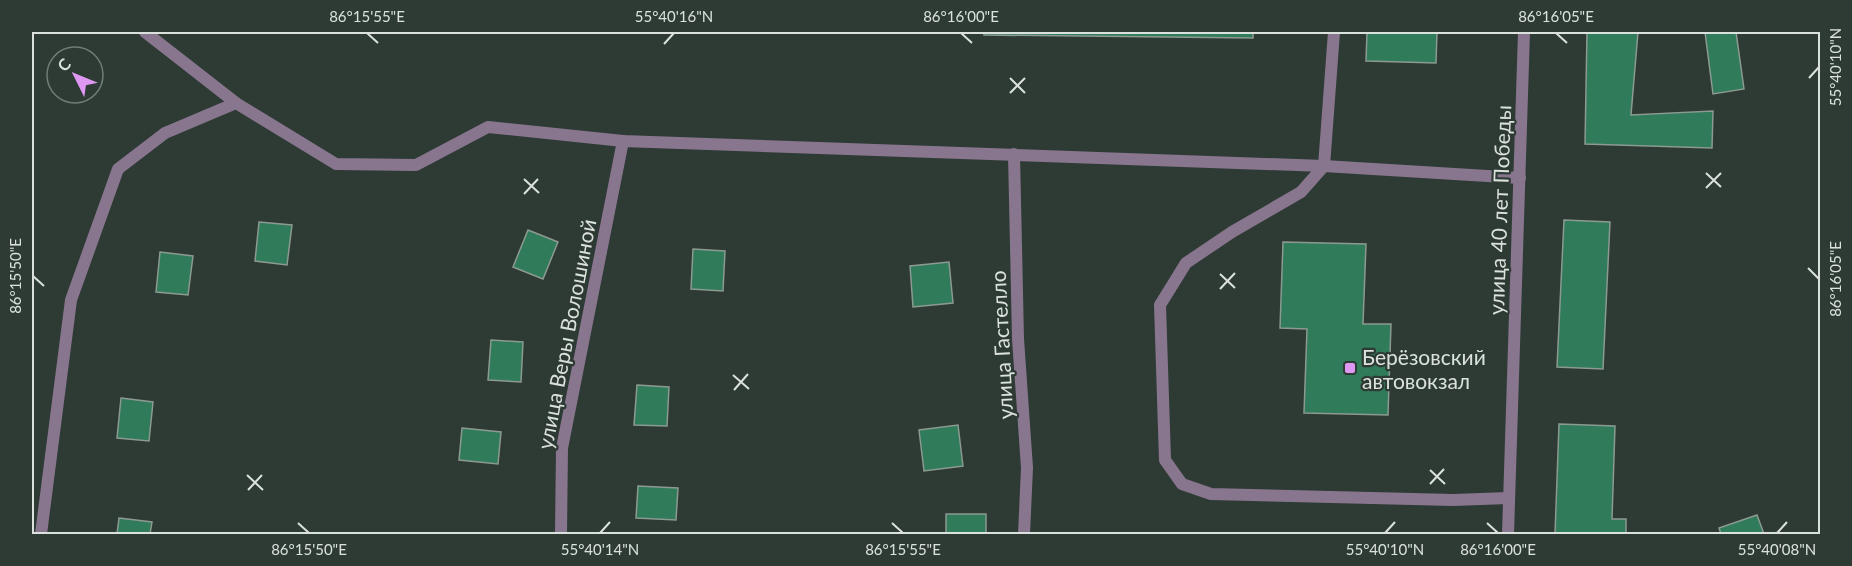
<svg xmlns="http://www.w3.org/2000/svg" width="1852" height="566" font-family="Lato,sans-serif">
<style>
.building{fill:#307b59;stroke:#8c9a92;stroke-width:1.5}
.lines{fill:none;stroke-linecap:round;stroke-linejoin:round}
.service{stroke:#88768e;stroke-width:12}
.minor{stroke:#88768e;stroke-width:12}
.ticks{fill:none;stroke:#dbe2de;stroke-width:2}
.poi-dot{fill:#de98f2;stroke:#2e3a34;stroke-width:2}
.labels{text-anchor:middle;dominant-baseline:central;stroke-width:4.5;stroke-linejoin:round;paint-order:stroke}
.street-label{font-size:21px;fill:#dbe2de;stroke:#2e3a34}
.poi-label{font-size:21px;fill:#dbe2de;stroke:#2e3a34;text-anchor:start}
.neatline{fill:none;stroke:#dbe2de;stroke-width:2}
.ticks-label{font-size:15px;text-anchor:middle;fill:#dbe2de}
</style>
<rect width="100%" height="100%" fill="#2e3a34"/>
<g class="building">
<polygon points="984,32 1253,32 1253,38 984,35"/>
<polygon points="1367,32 1437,32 1436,63 1366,61"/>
<polygon points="1587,32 1638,32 1631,115 1713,111 1712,148 1585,144"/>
<polygon points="1705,32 1736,32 1744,89 1713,94"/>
<polygon points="1564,220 1610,222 1603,369 1557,367"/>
<polygon points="259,222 292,225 287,265 255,261"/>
<polygon points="528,230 558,242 543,279 513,267"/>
<polygon points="1283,242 1366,244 1363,324 1391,324 1388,415 1304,413 1307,329 1280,328"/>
<polygon points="693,249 725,251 723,291 691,289"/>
<polygon points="160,252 193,256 188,295 156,292"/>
<polygon points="949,262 953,303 913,307 910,266"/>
<polygon points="491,340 523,342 521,382 488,380"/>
<polygon points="637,385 669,387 667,426 634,425"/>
<polygon points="121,398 153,402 149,441 117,438"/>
<polygon points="1559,424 1615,426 1612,519 1626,519 1626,534 1555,534"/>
<polygon points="958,425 963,466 924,471 919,430"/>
<polygon points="462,428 501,432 498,464 459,460"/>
<polygon points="638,486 678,488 676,520 636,518"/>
<rect x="946" y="514" width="40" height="20"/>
<polygon points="1757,515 1764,534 1721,534 1719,528"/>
<polygon points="119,518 152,522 150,534 117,534"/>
</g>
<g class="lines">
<g class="service">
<polyline points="145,32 236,103"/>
<polyline points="1334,32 1324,166 1301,192 1232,232 1186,263 1160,305 1165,460 1182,484 1211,494 1453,500 1509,498"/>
</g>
<g class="minor">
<polyline points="1014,154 1018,339 1027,468 1024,534"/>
<polyline points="41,534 71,300 118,169 165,133 236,103 336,164 416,165 488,127 623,141 1324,166 1520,178"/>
<polyline points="561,534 562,448 623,141"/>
<polyline points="1508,534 1524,32"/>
</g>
</g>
<path class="ticks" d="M 367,33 L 378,43M 961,33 L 972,43M 1556,33 L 1567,43M 664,44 L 674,33M 1010,78 L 1025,93M 1809,78 L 1819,67M 1010,93 L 1025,78M 1706,173 L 1721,187M 524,179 L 539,193M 1706,188 L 1721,173M 524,194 L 538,179M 1808,268 L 1819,279M 1220,274 L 1235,288M 33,276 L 44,286M 1220,289 L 1235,273M 733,375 L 749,389M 734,390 L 748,374M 1430,470 L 1445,484M 247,475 L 263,490M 1430,484 L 1444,469M 248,490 L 262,475M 298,523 L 309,533M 892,523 L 903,533M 1487,523 L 1498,533M 600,533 L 610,522M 1385,533 L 1395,522M 1777,533 L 1787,522"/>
<rect class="poi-dot" x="1344" y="362" width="12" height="12" rx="3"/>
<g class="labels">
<g class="street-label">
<text transform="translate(1499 210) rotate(-88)">улица 40 лет Победы</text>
<text transform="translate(566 334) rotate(-79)">улица Веры Волошиной</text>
<text transform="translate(1001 345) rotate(-93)">улица Гастелло</text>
</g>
<g class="poi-label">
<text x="1362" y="356">Берёзовский<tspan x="1362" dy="24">автовокзал</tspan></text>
</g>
</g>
<rect width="1852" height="566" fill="none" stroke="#2e3a34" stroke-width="66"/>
<g transform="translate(75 75) rotate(313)"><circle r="28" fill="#2e3a34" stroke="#737d78" stroke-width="1.5"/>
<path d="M0-4.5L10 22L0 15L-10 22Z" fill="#de98f2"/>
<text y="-9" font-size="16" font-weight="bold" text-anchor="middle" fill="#dbe2de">С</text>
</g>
<rect x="33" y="33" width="1786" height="500" class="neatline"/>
<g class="ticks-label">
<text x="367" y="22">86°15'55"E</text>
<text x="674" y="22">55°40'16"N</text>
<text x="961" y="22">86°16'00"E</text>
<text x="1556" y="22">86°16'05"E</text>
<text transform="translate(1836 67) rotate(-90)" y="5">55°40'10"N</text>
<text transform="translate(16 276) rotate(-90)" y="5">86°15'50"E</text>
<text transform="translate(1836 279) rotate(-90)" y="5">86°16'05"E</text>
<text x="309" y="555">86°15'50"E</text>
<text x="600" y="555">55°40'14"N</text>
<text x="903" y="555">86°15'55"E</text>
<text x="1385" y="555">55°40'10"N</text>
<text x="1498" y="555">86°16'00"E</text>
<text x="1777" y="555">55°40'08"N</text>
</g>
</svg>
